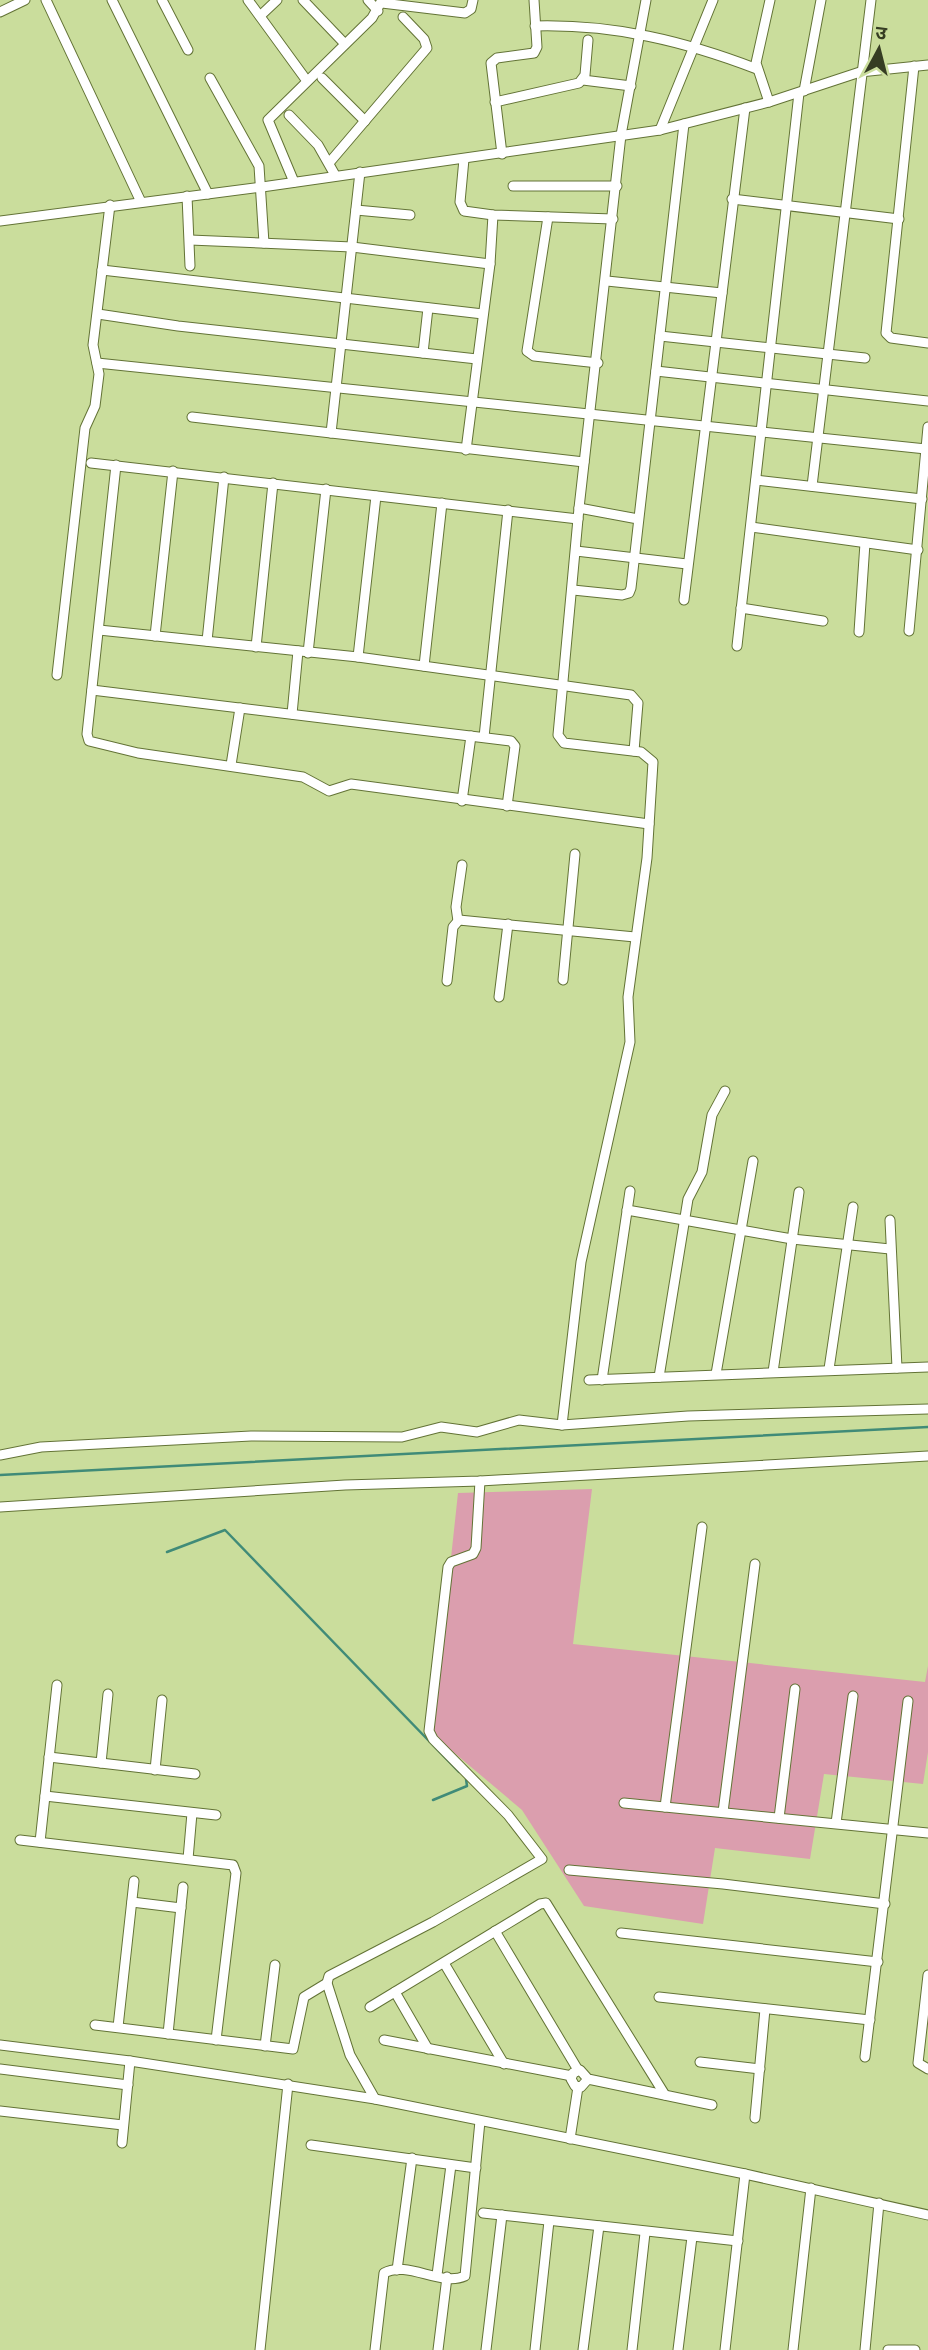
<svg xmlns="http://www.w3.org/2000/svg" width="928" height="2350" font-family="Helvetica,'Noto Sans Devanagari',sans-serif">
<style>
.green{fill:#db9eae}
.lines{fill:none;stroke-linecap:round;stroke-linejoin:round}
.stream{stroke:#408b78;stroke-width:2.5}
.minor-casing{stroke:#637336;stroke-width:11}
.minor{stroke:#fff;stroke-width:9}
</style>
<rect width="100%" height="100%" fill="#cadd9c"/>
<polygon class="green" points="592,1489 573,1644 925,1682 928,1666 928,1752 923,1784 824,1774 810,1859 715,1848 703,1924 584,1906 522,1810 432,1734 458,1493"/>
<g class="lines">
<g class="stream">
<polyline points="0,1475 928,1427"/>
<polyline points="167,1552 225,1530 459,1772"/>
<polyline points="433,1800 467,1786 466,1779"/>
</g>
<defs>
<g id="minor">
<polyline points="46,0 141,202"/>
<polyline points="112,0 208,194"/>
<polyline points="162,0 188,50"/>
<polyline points="248,0 307,81"/>
<polyline points="303,0 345,44"/>
<polyline points="368,0 378,11"/>
<polyline points="382,3 465,13 471,9 473,0"/>
<polyline points="0,12 25,0"/>
<polyline points="260,16 277,0"/>
<path d="M 535,26 C 614,24 684,41 757,69"/>
<polyline points="914,66 886,333 891,338 928,343"/>
<polyline points="210,78 259,166 264,243"/>
<polyline points="322,78 365,121"/>
<polyline points="583,80 631,86"/>
<polyline points="804,91 821,0"/>
<polyline points="495,102 579,83 585,75 588,40"/>
<polyline points="769,102 756,63 770,0"/>
<polyline points="289,115 318,145 335,175"/>
<polyline points="660,130 713,0"/>
<polyline points="502,154 491,63 497,58 534,53 537,47 534,0"/>
<polyline points="464,159 460,202 464,211 493,215 613,219"/>
<polyline points="329,163 427,48 424,39 403,17"/>
<polyline points="294,182 268,120 372,18 382,0"/>
<polyline points="513,186 617,186"/>
<polyline points="187,196 190,266"/>
<polyline points="732,199 899,219"/>
<polyline points="356,210 410,215"/>
<polyline points="548,217 527,351 534,356 598,363"/>
<polyline points="0,221 262,187 660,130 769,102 860,72 928,65"/>
<polyline points="190,240 352,247 490,264"/>
<polyline points="102,270 483,314"/>
<polyline points="607,281 722,293"/>
<polyline points="98,314 178,326 477,359"/>
<polyline points="660,336 865,358"/>
<polyline points="423,353 428,308"/>
<polyline points="97,363 926,449"/>
<polyline points="656,371 928,401"/>
<polyline points="192,417 584,462"/>
<polyline points="331,433 360,172"/>
<polyline points="466,450 490,264 493,215"/>
<polyline points="91,463 578,519"/>
<polyline points="116,465 87,734 89,741 138,753 303,777 329,791 351,784 649,824"/>
<polyline points="756,480 922,499"/>
<polyline points="812,486 871,0"/>
<polyline points="579,508 638,519"/>
<polyline points="751,527 918,550"/>
<polyline points="576,551 687,564"/>
<polyline points="573,590 622,595 629,593 631,588 684,124"/>
<polyline points="684,600 745,108"/>
<polyline points="741,608 823,621"/>
<polyline points="99,630 358,657 631,695 638,703 634,751"/>
<polyline points="909,631 928,427"/>
<polyline points="859,632 865,543"/>
<polyline points="155,636 173,471"/>
<polyline points="207,641 224,477"/>
<polyline points="737,646 799,93"/>
<polyline points="256,647 273,483"/>
<polyline points="308,653 326,489"/>
<polyline points="358,657 376,496"/>
<polyline points="424,666 442,503"/>
<polyline points="57,675 85,428 95,406 99,374 93,345 110,205"/>
<polyline points="92,690 511,741 515,746 507,806"/>
<polyline points="292,714 298,651"/>
<polyline points="484,737 508,510"/>
<polyline points="231,765 240,708"/>
<polyline points="462,801 471,736"/>
<polyline points="458,921 456,907 462,865"/>
<polyline points="563,980 575,854"/>
<polyline points="447,981 453,927 459,920 635,937"/>
<polyline points="499,997 508,924"/>
<polyline points="627,1210 792,1239 890,1249"/>
<polyline points="890,1220 897,1368"/>
<polyline points="829,1369 853,1207"/>
<polyline points="773,1372 799,1192"/>
<polyline points="716,1374 753,1161"/>
<polyline points="659,1377 688,1199 702,1172 712,1115 725,1091"/>
<polyline points="589,1380 928,1367"/>
<polyline points="602,1380 630,1191"/>
<polyline points="562,1425 581,1262 630,1042 628,997 647,858 653,762 641,752 564,743 558,735 579,508 621,135 646,0"/>
<polyline points="0,1455 41,1447 251,1436 402,1437 441,1427 477,1432 519,1420 562,1425 688,1416 928,1409"/>
<polyline points="0,1507 345,1485 480,1481 928,1456"/>
<polyline points="49,1757 195,1774"/>
<polyline points="101,1763 108,1694"/>
<polyline points="155,1770 162,1700"/>
<polyline points="45,1796 216,1815"/>
<polyline points="624,1803 928,1833"/>
<polyline points="665,1807 702,1527"/>
<polyline points="723,1812 755,1564"/>
<polyline points="779,1818 795,1689"/>
<polyline points="836,1823 853,1696"/>
<polyline points="20,1840 233,1865 236,1873 216,2040"/>
<polyline points="40,1842 57,1685"/>
<polyline points="188,1859 192,1813"/>
<polyline points="569,1870 723,1884 885,1904"/>
<polyline points="132,1902 181,1908"/>
<polyline points="495,1931 578,2070"/>
<polyline points="621,1933 878,1962"/>
<polyline points="444,1963 504,2064"/>
<polyline points="928,1975 918,2063 928,2069"/>
<polyline points="395,1992 428,2049"/>
<polyline points="659,1997 870,2020"/>
<polyline points="370,2007 540,1904 546,1903 665,2095"/>
<polyline points="95,2025 293,2049 304,1997 327,1983"/>
<polyline points="118,2027 134,1881"/>
<polyline points="168,2034 183,1887"/>
<polyline points="384,2040 572,2076"/>
<polyline points="0,2045 130,2061 375,2099 745,2174 928,2215"/>
<polyline points="265,2046 275,1965"/>
<polyline points="865,2057 908,1701"/>
<polyline points="700,2062 760,2069"/>
<polyline points="0,2069 128,2085"/>
<polyline points="588,2079 581,2087 575,2086 571,2079 573,2073 580,2070 588,2079 712,2105"/>
<polyline points="375,2099 350,2055 327,1983 329,1976 433,1922 542,1859 508,1815 433,1739 429,1731 448,1567 451,1562 473,1554 476,1548 480,1481"/>
<polyline points="0,2111 123,2125"/>
<polyline points="755,2118 765,2009"/>
<polyline points="570,2139 578,2087"/>
<polyline points="122,2143 130,2061"/>
<polyline points="311,2145 476,2168"/>
<polyline points="483,2213 738,2241"/>
<polyline points="397,2270 412,2158"/>
<polyline points="437,2275 451,2165"/>
<polyline points="260,2350 288,2084"/>
<path d="M 375,2350 L 384,2273 C 407,2260 441,2287 465,2276 L 480,2121"/>
<polyline points="438,2350 447,2277"/>
<polyline points="486,2350 502,2215"/>
<polyline points="535,2350 549,2221"/>
<polyline points="583,2350 599,2226"/>
<polyline points="632,2350 645,2233"/>
<polyline points="678,2350 692,2237"/>
<polyline points="725,2350 745,2174"/>
<polyline points="793,2350 811,2188"/>
<polyline points="865,2350 879,2203"/>
<polyline points="888,2350 915,2350"/>
</g>
</defs>
<use href="#minor" class="minor-casing"/>
<use href="#minor" class="minor"/>
</g>
<g transform="translate(879 49) rotate(7)" stroke="#cadd9c" stroke-width="5" paint-order="stroke">
<path d="M0-5L12 26L0 18L-12 26Z" fill="#363d23"/>
<text y="-10" font-size="19" font-weight="bold" text-anchor="middle" fill="#363d23">उ</text>
</g>
</svg>
